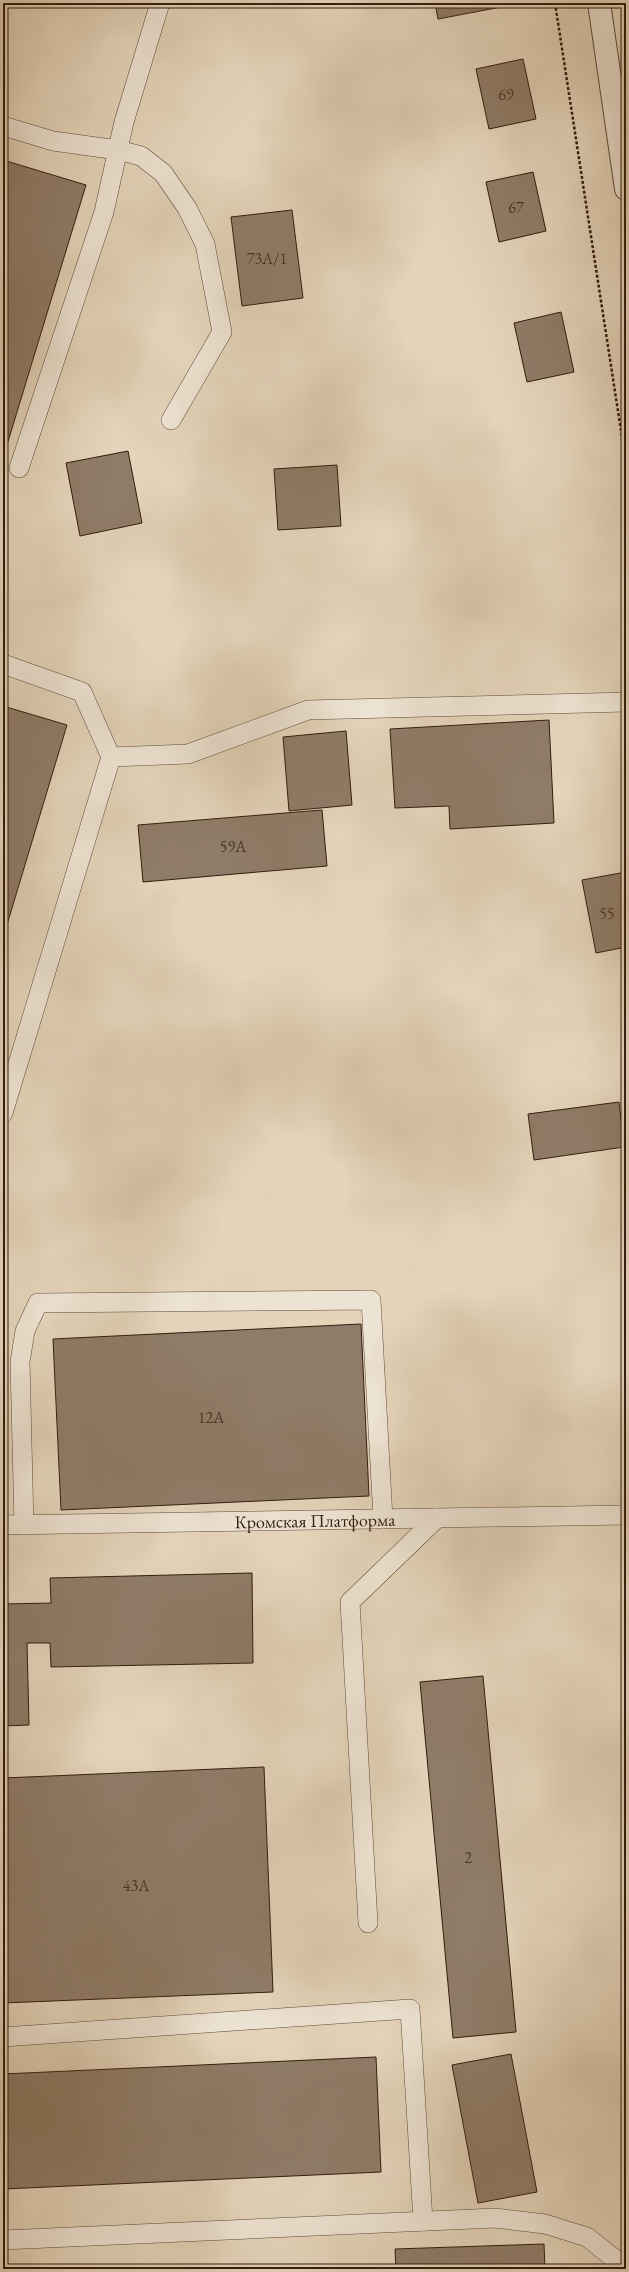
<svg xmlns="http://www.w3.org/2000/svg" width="629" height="2272" font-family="'EB Garamond',serif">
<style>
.building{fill:#8f7c68;stroke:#331c0f}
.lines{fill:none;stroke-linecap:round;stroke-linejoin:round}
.service-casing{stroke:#5f4a3a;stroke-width:20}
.tertiary-casing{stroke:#5f4a3a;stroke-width:24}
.path{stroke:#331c0f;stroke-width:2.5;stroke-dasharray:3 2;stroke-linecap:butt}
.service{stroke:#ede3d2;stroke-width:19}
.tertiary{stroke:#ede3d2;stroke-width:22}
.labels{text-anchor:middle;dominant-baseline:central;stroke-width:3;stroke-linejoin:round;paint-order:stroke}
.number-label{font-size:16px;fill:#4a3425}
.street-label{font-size:18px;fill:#331c0f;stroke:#ede3d2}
</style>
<rect width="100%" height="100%" fill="#e4d4ba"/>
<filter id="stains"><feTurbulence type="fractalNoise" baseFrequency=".005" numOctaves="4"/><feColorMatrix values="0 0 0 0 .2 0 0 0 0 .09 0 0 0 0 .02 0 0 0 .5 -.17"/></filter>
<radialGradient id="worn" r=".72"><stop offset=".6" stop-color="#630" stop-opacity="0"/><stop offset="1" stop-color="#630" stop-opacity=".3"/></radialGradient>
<g class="building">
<polygon points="435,3 500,3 501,7 438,19"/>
<polygon points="523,59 536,119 489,129 476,69"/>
<polygon points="3,160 86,185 3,458"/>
<polygon points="533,172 546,231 499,242 486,182"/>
<polygon points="292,210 303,298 242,306 231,217"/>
<polygon points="561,312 574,372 527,382 514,323"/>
<polygon points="128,451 142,523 80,536 66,463"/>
<polygon points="337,465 341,526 278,530 274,469"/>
<polygon points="3,706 67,725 3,938"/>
<polygon points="549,720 554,823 450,829 449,806 395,808 390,729"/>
<polygon points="346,731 352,805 289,811 283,737"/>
<polygon points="322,810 327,866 143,882 138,825"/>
<polygon points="626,872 626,947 596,953 582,880"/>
<polygon points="619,1102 624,1147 534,1160 528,1114"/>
<polygon points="361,1324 369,1496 61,1510 53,1339"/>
<polygon points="252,1573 253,1663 51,1667 50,1643 27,1643 29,1725 3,1726 3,1604 51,1603 50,1578"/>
<polygon points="483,1676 516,2032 453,2038 420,1682"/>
<polygon points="264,1767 273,1992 3,2003 3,1778"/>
<polygon points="511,2054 537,2192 478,2203 452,2065"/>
<polygon points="376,2057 381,2172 3,2189 3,2074"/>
<polygon points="544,2244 545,2269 396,2269 395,2249"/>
</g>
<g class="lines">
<defs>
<g id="service">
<polyline points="3,126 53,141 118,150 141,156 163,173 187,208 205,244 222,332 171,420"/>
<polyline points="19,468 104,212 124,122 160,3"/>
<polyline points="3,664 82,692 111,757"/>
<polyline points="3,1113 111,757 188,754 308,710 626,702"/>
<path id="s1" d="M 3,1525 L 626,1515"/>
<polyline points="24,1525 20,1362 25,1331 38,1303 371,1300 383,1519"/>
<polyline points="368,1923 350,1602 437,1518"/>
<polyline points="3,2037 410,2009 423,2221"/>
<polyline points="3,2240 495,2218 545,2224 587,2237 626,2268"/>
</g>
<polyline id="tertiary" points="599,3 626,189"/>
</defs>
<use href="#service" class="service-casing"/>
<use href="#tertiary" class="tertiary-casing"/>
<polyline class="path" points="555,3 626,463"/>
<use href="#service" class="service"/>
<use href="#tertiary" class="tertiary"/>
</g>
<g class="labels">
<g class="number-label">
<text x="506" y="94">69</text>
<text x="516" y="207">67</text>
<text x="267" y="258">73А/1</text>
<text x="233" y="846">59А</text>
<text x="607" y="913">55</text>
<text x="211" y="1417">12А</text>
<text x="468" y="1857">2</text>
<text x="136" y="1885">43А</text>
</g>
<g class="street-label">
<text stroke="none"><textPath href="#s1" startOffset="312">Кромская Платформа</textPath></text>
</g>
</g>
<rect width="629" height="2272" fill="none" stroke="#e4d4ba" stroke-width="16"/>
<rect x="4" y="4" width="621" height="2264" fill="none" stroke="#331c0f" stroke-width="2"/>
<rect x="8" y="8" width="613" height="2256" fill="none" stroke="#331c0f"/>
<rect width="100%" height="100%" filter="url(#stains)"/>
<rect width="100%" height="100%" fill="url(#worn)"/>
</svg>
